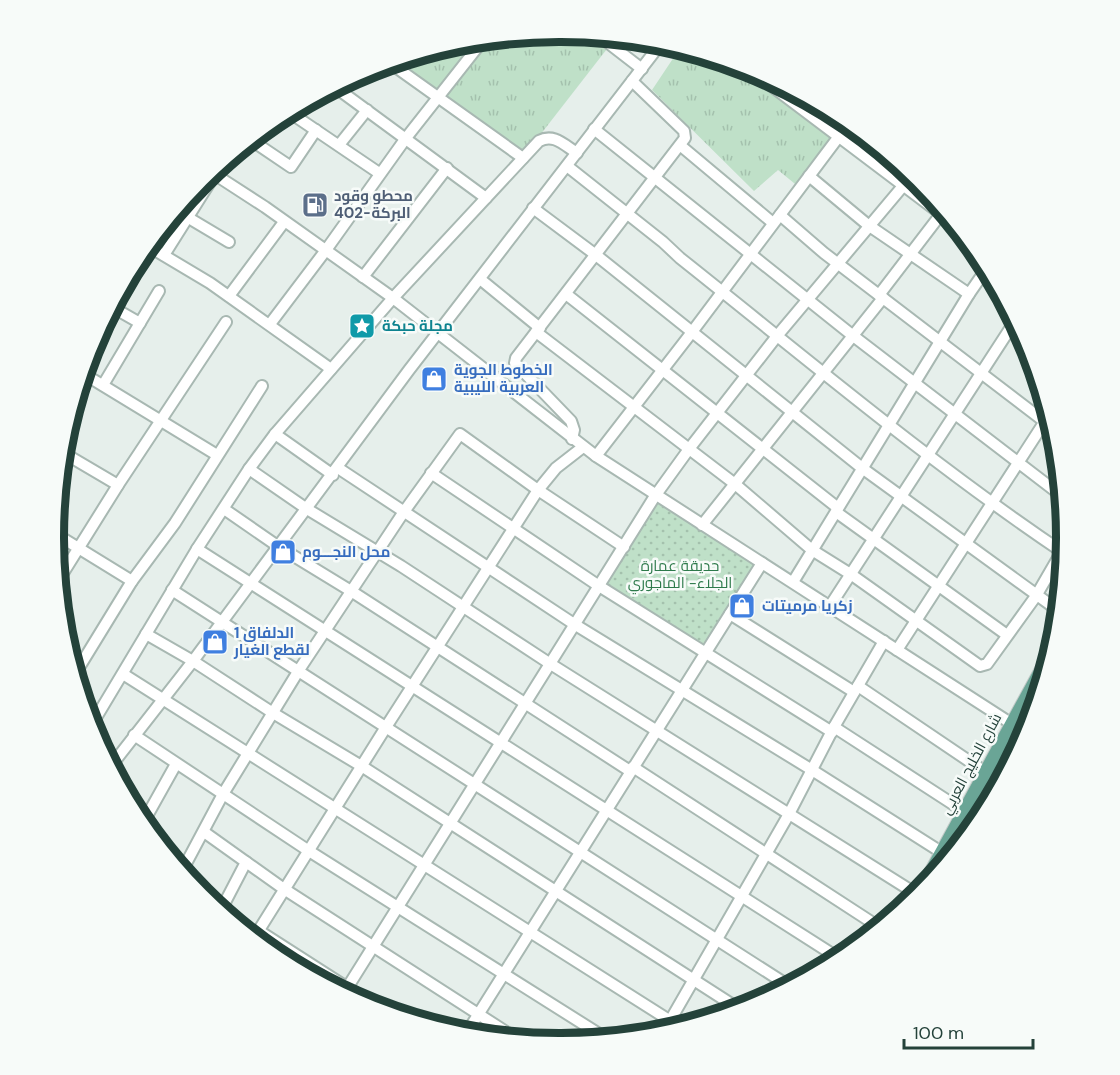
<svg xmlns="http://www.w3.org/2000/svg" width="1120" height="1075" font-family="'DM Sans',Cairo,sans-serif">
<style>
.grass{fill:url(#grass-tufts)}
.garden{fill:url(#garden-dots)}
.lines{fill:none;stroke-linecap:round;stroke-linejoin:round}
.minor-casing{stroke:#a8b8b2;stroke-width:14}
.major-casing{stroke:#c2cac8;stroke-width:16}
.minor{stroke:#fff;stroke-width:10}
.major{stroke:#6aa596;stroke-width:14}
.labels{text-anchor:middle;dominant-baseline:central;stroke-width:5;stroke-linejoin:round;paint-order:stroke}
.service-label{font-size:15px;font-weight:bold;fill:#4e5e75;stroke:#f7fbf9;text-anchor:start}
.culture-label{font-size:15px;font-weight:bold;fill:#0d838f;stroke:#f7fbf9;text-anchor:start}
.shop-label{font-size:15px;font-weight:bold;fill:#366cbe;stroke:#f7fbf9;text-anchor:start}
.park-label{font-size:15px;fill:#2d7a4b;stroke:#f7fbf9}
.street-label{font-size:15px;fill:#24423a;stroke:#f7fbf9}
.rim{fill:none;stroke:#24423a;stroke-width:8}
</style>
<defs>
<pattern id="grass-tufts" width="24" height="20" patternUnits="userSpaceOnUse" patternTransform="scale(1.5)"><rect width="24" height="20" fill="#bfe0c8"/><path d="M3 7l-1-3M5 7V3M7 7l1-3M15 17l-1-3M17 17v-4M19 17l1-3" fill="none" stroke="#a4c1ad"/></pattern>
<pattern id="garden-dots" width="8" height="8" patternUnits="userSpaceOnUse" patternTransform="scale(1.5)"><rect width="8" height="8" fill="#bfe0c8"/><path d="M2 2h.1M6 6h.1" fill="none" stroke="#a4c1ad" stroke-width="1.8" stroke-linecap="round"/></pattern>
</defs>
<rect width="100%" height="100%" fill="#e6efeb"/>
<g class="grass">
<polygon points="560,32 597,35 610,45 523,157 440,99 485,39"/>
<polygon points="483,39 439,98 398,68 402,59 462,41"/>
<polygon points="680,48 742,66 838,142 800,188 778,170 754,191 652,90"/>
</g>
<polygon class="garden" points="655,496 761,564 705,653 599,586"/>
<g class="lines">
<defs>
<g id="minor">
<polyline points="598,35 642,69"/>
<polyline points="390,63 523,158"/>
<polyline points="749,69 953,223"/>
<polyline points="335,87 486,198"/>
<polyline points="289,112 379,173"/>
<polyline points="594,129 852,335 1062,496"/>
<polyline points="251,140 291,167 316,130"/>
<polyline points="339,145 367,110"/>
<polyline points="681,146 773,223"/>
<path d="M 567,166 L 663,242 L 680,258 C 806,358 930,463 1064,553"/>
<polyline points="211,172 265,207 393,298 596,456 1026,733"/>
<polyline points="809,176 868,225 969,294"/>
<polyline points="533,208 596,255 862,468 1059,611"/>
<polyline points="177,211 229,242"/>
<polyline points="780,215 824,253 1053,428"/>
<polyline points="148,246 210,283 331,369"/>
<polyline points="164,255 222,163"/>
<polyline points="363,277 447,168"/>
<polyline points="480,279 540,328"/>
<polyline points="566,294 838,508"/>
<polyline points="879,295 941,214"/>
<polyline points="229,296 284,222"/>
<polyline points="112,307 140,323"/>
<polyline points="270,324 326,250 406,138 484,39"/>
<polyline points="1011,328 1025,339"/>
<polyline points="536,332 735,484 812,550 852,575 980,666 987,664 1036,596 1065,546"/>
<polyline points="84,374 217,455"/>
<polyline points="103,385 159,291"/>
<polyline points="275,434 333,475"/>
<polyline points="572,439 574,430 571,421 515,363 516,358 685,138 684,131 632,81"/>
<polyline points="62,452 118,485"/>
<polyline points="596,456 692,332 849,123"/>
<polyline points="338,468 574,624 812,770 949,857"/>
<polyline points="249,469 307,509 401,566 549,663 918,895"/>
<polyline points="431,473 599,586 832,732"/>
<polyline points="224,509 279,547 351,591 630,771"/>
<polyline points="836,512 1007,635"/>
<polyline points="702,525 883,298"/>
<polyline points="54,533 132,581 175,523 262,386"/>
<polyline points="197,549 840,959"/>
<polyline points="58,581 118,485 226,322"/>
<polyline points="793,582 969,294 987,268"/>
<polyline points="172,590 789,986"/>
<polyline points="830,606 1015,321"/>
<polyline points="730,614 854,692"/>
<polyline points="146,634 193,661 273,713 363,767 739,1009"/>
<polyline points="897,650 1049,415"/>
<polyline points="75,674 132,581"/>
<polyline points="123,674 680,1027"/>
<polyline points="858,686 1000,782"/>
<path d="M 91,726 L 197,549 L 249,469 L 275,434 L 393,298 L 539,141 C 554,133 564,145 577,153"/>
<polyline points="834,727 979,821"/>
<polyline points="134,735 309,851 607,1039"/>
<polyline points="111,766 193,661 409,370 662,42"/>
<polyline points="633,767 879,927"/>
<polyline points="143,823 176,764"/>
<polyline points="204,832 246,862 221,910"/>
<polyline points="246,862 284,889 517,1039"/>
<polyline points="182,871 223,794 299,670 403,513 460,434 538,490 624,547"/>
<polyline points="259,931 382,1010"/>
<polyline points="254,938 386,727 538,490 556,468 583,447"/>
<polyline points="344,993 655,496 689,449 777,336 903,186 911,174"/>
<polyline points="663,1033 789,814 834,727 884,641"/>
<polyline points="466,1034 762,563"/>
</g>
<polyline id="major" points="921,891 1051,653"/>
</defs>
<use href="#minor" class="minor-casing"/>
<use href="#major" class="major-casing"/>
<use href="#minor" class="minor"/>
<use href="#major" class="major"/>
</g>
<defs>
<symbol id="fuel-square" viewBox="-11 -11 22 22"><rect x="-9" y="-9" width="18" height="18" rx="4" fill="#5c6f8a" stroke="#f7fbf9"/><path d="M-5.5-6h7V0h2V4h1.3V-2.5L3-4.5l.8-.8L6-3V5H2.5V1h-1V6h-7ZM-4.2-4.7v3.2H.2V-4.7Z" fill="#fff"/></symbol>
<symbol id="sight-square" viewBox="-11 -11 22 22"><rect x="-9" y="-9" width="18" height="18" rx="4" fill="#0f9aa8" stroke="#f7fbf9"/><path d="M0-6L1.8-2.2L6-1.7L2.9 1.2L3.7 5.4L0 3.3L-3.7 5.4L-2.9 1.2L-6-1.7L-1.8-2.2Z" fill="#fff"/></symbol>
<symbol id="shop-square" viewBox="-11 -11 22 22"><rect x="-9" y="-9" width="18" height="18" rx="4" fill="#3f7fe0" stroke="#f7fbf9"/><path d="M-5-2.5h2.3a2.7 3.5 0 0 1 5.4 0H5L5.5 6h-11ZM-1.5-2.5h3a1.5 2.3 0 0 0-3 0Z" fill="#fff"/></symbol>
</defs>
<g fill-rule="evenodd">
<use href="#fuel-square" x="300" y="190" width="30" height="30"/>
<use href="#sight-square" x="347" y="311" width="30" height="30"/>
<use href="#shop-square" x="419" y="364" width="30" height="30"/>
<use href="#shop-square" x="268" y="537" width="30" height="30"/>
<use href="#shop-square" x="727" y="591" width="30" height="30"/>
<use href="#shop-square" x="200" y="627" width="30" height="30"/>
</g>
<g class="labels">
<g class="service-label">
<text x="334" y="196">محطو وقود<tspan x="334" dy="17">402-البركة</tspan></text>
</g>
<g class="culture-label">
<text x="382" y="326">مجلة حبكة</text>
</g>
<g class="shop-label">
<text x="454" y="370">الخطوط الجوية<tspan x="454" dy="17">العربية الليبية</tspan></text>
<text x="302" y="552">محل النجـــوم</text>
<text x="762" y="606">زكريا مرميتات</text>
<text x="234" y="633">الدلفاق 1<tspan x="234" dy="17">لقطع الغيار</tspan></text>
</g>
<g class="park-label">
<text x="680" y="566">حديقة عمارة<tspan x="680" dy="17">الجلاء- الماجوري</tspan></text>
</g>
<g class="street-label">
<text transform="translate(971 764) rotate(-62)">شارع الخليج العربي</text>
</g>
</g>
<path d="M0 0H1120V1075H0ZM559 42H561A495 495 0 0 1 1056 537V538A495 495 0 0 1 561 1033H559A495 495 0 0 1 64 538V537A495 495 0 0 1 559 42Z" fill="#f7fbf9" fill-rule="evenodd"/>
<path class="rim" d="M559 42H561A495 495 0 0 1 1056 537V538A495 495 0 0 1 561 1033H559A495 495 0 0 1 64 538V537A495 495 0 0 1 559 42Z"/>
<path d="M904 1039v9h129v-9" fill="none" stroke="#24423a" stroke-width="3"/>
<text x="913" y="1039" font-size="18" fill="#24423a" stroke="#f7fbf9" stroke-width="4.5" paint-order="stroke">100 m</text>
</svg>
